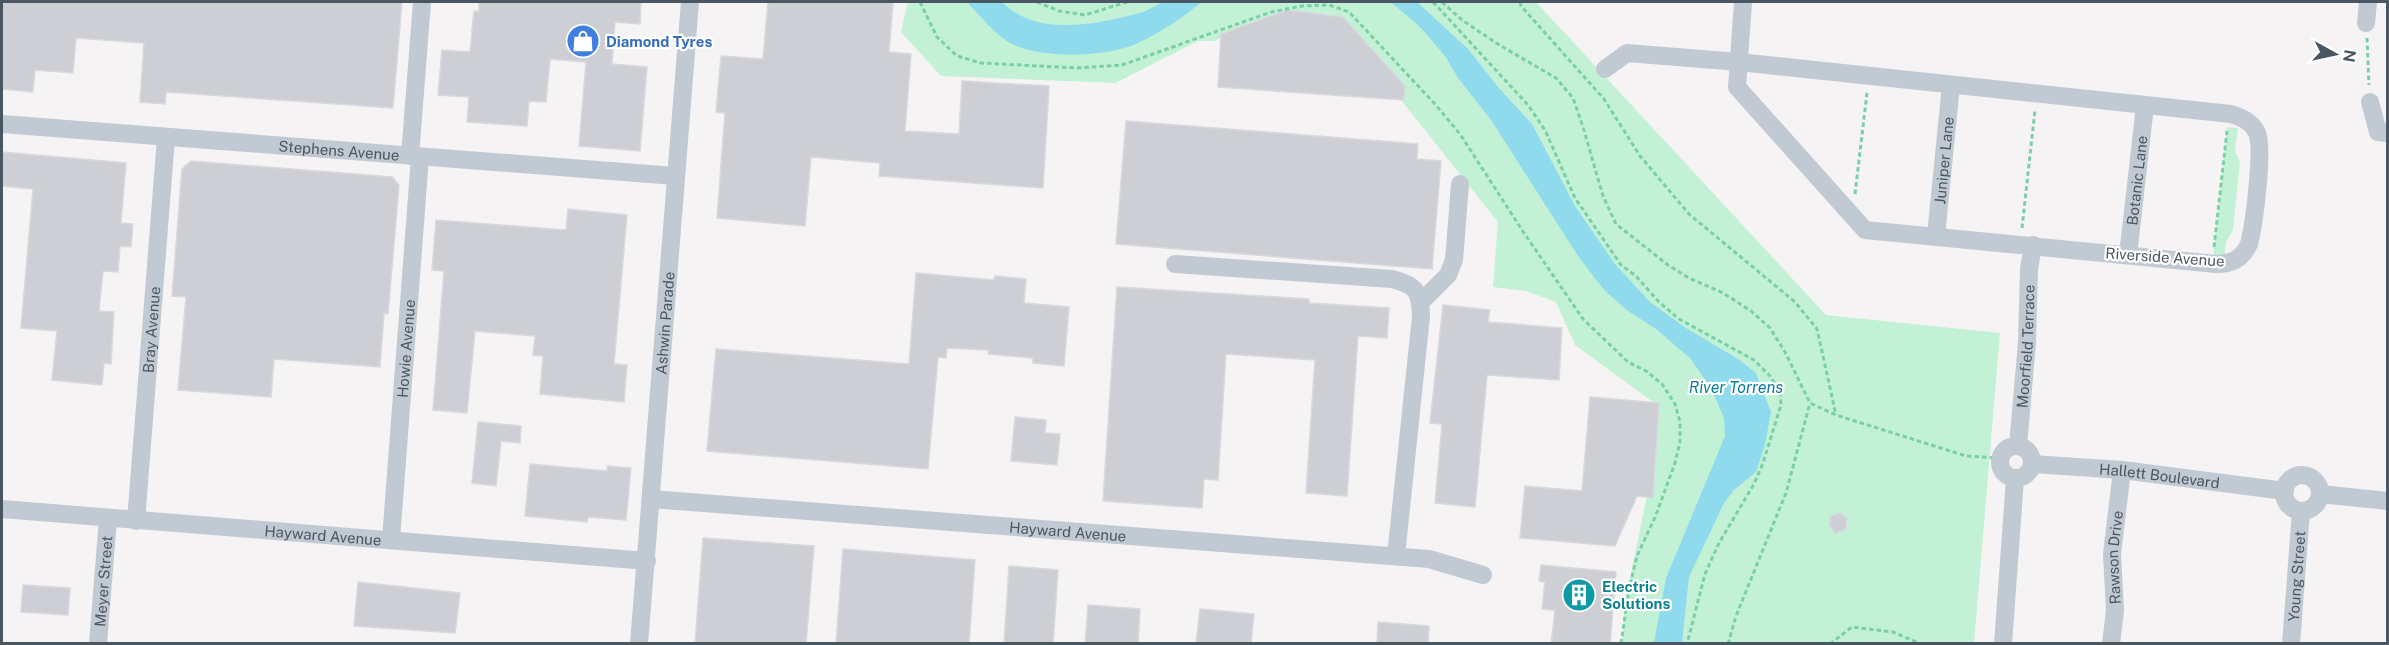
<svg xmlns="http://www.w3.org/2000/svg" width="2389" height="645" font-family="'Public Sans',sans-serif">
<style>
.green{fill:#c3f1d5}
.water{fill:#90daee}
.building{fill:#cdcfd5;stroke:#d7d9de;stroke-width:1.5}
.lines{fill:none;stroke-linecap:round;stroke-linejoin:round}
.path{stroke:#7ad0a6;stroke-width:3;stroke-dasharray:4.5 3;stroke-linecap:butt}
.minor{stroke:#c1cad2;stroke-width:18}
.labels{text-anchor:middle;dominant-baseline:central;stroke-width:4.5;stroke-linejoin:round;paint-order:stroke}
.shop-label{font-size:15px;font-weight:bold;fill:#366cbe;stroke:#fff;text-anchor:start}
.street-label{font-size:15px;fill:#4a5661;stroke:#fff}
.culture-label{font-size:15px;font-weight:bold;fill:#0d838f;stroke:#fff;text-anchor:start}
.water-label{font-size:16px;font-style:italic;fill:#0c7c9b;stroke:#fff}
</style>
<rect width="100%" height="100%" fill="#f5f3f3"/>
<g class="green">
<polygon points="908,2 1536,2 1826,315 2000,333 1974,643 1622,643 1625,603 1650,481 1653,402 1575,345 1556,302 1526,291 1493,287 1498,222 1343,27 1250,23 1214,41 1198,41 1115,83 941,76 901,32"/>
<polygon points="2227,127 2238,128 2235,151 2240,162 2233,230 2226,242 2224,258 2213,258"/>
</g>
<g class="water">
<path d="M 967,2 L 1002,2 C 1038,38 1100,24 1143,12 C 1151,9 1160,2 1168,2 C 1179,0 1190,1 1201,2 C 1182,19 1159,33 1136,44 C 1105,57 1045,59 1014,45 C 994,35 982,17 967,2 Z"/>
<polygon points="1391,2 1417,2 1468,49 1499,88 1532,124 1575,206 1615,264 1650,302 1686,328 1738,359 1756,373 1771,412 1765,445 1756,472 1734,490 1724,503 1689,577 1682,643 1654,643 1655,637 1666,578 1725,436 1724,418 1712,390 1690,358 1656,329 1628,311 1605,291 1580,259 1491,120 1458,78 1445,56 1421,28"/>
</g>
<g class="building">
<polygon points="2,2 402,2 393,108 166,92 165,104 140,102 144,43 76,38 73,73 35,70 33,92 2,89"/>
<polygon points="479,2 641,2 640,24 615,22 612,64 647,67 640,151 579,146 586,62 550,59 546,102 529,101 527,126 467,122 469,97 438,95 442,50 470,52 474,11 479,11"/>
<polygon points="768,2 893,2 889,52 911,54 905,131 959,134 962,81 1049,86 1043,188 879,176 880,163 811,157 805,226 717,218 725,113 716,112 721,56 763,59"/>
<polygon points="1287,10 1343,17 1405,86 1404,100 1218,87 1221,34"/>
<polygon points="1126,121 1418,144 1417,159 1441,161 1432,269 1116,244"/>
<polygon points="2,152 126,163 121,223 133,224 131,247 120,246 118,272 103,271 99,311 114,312 111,364 104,363 102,385 52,380 57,331 21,328 33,189 2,186"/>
<polygon points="191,161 392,177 399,185 388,314 384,313 380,367 274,359 271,397 178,390 186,297 172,296 182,169"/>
<polygon points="568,209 627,215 614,364 627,365 624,402 540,394 543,356 533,355 535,336 475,331 467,413 433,410 444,271 432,270 436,220 566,230"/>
<polygon points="916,273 994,280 995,276 1026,279 1024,303 1069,307 1064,366 1033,363 1033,358 988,354 989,350 947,348 946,358 938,357 928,469 707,451 716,349 909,364"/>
<polygon points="1117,287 1309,299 1309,303 1389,308 1387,338 1358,336 1347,496 1306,493 1315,360 1226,354 1218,480 1204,479 1202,508 1103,501"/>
<polygon points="1443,305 1490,310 1488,322 1562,328 1559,380 1487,375 1475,507 1435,503 1442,424 1430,423"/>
<polygon points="1590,397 1659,403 1653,498 1637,496 1615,546 1520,538 1525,486 1582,491"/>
<polygon points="1015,417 1046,420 1045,433 1060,434 1057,465 1011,461"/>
<polygon points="478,422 521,426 520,443 501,441 496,486 472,483"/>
<polygon points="530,464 607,471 607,466 631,468 626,520 588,517 587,522 525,516"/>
<polygon points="1840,513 1847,518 1846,529 1836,533 1829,526 1831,516"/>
<polygon points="703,538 814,546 806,644 695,644"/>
<polygon points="843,549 975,560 969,644 836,644"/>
<polygon points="1541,565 1616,572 1610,644 1551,644 1555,610 1542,609 1545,582 1539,581"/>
<polygon points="1009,566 1058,570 1053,644 1004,644"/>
<polygon points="358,582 460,593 455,633 354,626"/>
<polygon points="23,585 70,588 68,615 21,612"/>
<polygon points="1088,605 1140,609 1138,644 1085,644"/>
<polygon points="1200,609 1254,614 1251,644 1196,644"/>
<polygon points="1378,622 1429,626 1428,644 1377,644"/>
</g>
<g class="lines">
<g class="path">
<polyline points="920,2 937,37 957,56 981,63 1077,68 1122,65 1271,12 1302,6 1329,5 1349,12 1434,103 1460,134 1522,230 1583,319 1628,362 1646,371 1662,384 1675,404 1680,422 1680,442 1675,463 1656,515 1637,556 1629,589 1621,644"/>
<polyline points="1037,2 1059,11 1085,15 1127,2"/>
<polyline points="1433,2 1528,105 1545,130 1575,198 1621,265 1636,276 1659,302 1679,319 1754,360 1770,376 1780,392 1781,405 1763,463 1754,484 1719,543 1705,574 1687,644"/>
<polyline points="1442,2 1462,20 1496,43 1556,78 1573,98 1583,127 1603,196 1616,224 1668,265 1689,278 1723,293 1751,311 1770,328 1785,352 1810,403 1836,415 1966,456 2000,458"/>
<polyline points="1520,2 1521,6 1604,99 1640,156 1689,214 1795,302 1817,329 1836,415"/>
<polyline points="2367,38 2369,85"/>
<polyline points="1855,194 1867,93"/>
<polyline points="2022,228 2035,110"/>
<polyline points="2214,247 2227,131"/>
<polyline points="1728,644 1736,616 1786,493 1810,403"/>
<polyline points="1830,644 1852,627 1893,632 1921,644"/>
</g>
<g class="minor">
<polyline points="2366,23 2368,2"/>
<path d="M 1605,69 L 1627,53 L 1739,62 L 2231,114 C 2241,117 2253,122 2257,133 C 2264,149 2254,225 2249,244 C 2242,259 2232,264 2216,264 L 1865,230 L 1737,87 L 1743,2"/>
<polyline points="2370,102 2378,132 2388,133"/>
<path id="s1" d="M 2,124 L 675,176"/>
<polyline points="410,156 422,2"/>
<path id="s2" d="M 1936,236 L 1951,85"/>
<path id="s3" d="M 2128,255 L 2145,106"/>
<path d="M 1175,264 L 1392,279 C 1416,285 1420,291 1421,316 L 1396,556"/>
<polyline points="1421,302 1448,275 1454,260 1460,184"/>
<circle cx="2016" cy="462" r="16"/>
<path id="s4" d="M 2018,446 L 2027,342 L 2029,269 L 2033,245"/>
<path id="s5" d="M 2032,464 L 2122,470 L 2285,491"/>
<circle cx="2302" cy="493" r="18"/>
<polyline points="2320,494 2388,501"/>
<path id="s6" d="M 651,499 L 1429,559 L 1483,575"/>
<path id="s7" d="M 2,509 L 647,561"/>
<path id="s8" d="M 136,521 L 166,138"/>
<path id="s9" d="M 391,540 L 420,157"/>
<path id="s10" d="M 98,644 L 108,518"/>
<path id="s11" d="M 639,644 L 690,2"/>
<polyline points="2003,644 2015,479"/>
<path id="s12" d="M 2111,644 L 2115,610 L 2112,554 L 2122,470"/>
<path id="s13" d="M 2291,644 L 2301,511"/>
</g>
</g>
<defs>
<symbol id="shop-disc" viewBox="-11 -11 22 22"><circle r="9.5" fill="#3f7fe0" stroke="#fff"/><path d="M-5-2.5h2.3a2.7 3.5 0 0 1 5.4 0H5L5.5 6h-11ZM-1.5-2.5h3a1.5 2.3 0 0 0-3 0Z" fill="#fff"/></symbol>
<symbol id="building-disc" viewBox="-11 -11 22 22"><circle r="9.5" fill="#0f9aa8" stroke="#fff"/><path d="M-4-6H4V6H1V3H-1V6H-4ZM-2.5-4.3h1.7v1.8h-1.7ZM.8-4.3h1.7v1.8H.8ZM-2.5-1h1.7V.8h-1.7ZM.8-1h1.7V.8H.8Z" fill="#fff"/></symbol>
</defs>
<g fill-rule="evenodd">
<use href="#shop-disc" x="564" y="22" width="38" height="38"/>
<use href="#building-disc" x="1560" y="576" width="38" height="38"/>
</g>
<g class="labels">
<g class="shop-label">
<text x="606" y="41">Diamond Tyres</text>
</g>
<g class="street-label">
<text stroke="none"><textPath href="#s1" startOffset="338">Stephens Avenue</textPath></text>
<text stroke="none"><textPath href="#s2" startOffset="76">Juniper Lane</textPath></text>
<text stroke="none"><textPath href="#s3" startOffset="75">Botanic Lane</textPath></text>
<text transform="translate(2165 257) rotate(4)">Riverside Avenue</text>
<text stroke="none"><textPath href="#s11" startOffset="322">Ashwin Parade</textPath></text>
<text stroke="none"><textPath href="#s8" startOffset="192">Bray Avenue</textPath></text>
<text stroke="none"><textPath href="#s4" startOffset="100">Moorfield Terrace</textPath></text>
<text stroke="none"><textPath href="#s9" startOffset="192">Howie Avenue</textPath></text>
<text stroke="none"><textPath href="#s5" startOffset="128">Hallett Boulevard</textPath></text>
<text stroke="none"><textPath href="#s6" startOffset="418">Hayward Avenue</textPath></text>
<text stroke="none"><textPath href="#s7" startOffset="322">Hayward Avenue</textPath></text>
<text stroke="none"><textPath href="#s12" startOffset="87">Rawson Drive</textPath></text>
<text stroke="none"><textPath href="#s13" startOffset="68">Young Street</textPath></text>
<text stroke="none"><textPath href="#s10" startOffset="63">Meyer Street</textPath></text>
</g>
<g class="culture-label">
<text x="1602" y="586">Electric<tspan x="1602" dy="17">Solutions</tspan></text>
</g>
<g class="water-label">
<text x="1736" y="387">River Torrens</text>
</g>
</g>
<rect width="2389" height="645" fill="none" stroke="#4a5661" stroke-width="6"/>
<g transform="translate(2335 54) rotate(98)" stroke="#ffffff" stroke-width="4.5" paint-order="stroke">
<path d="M0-4.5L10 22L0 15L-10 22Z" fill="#4a5661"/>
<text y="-9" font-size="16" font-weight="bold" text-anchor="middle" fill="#4a5661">N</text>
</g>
</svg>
